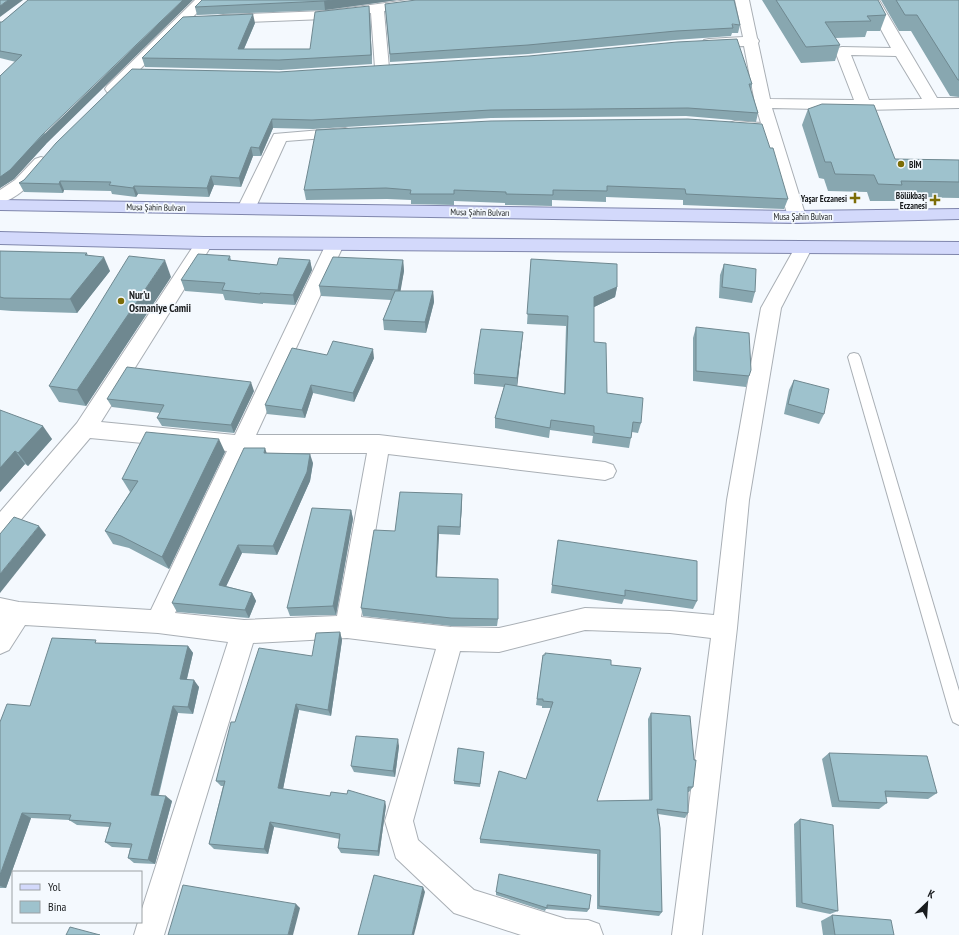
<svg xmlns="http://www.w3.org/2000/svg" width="959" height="935" font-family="'PT Sans Narrow',sans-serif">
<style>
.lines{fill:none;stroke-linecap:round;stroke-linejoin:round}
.service-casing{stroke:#a9afb5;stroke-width:2}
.minor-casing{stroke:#a9afb5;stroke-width:2}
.tertiary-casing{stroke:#a9afb5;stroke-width:2}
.primary-casing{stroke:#7f86ac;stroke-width:2}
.service{fill:#fff;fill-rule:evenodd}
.minor{fill:#fff;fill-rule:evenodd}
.tertiary{fill:#fff;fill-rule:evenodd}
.primary{fill:#d3d9fb;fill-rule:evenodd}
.wall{fill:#88a7b0}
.shaded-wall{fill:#6f8890}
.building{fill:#9ec2cd;stroke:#6f8890}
.poi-dot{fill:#7c6d07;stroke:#f4f9fe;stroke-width:1.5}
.labels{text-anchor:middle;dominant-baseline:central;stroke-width:3.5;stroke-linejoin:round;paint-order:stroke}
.far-poi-label{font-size:9px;font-weight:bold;fill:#191c1e;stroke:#f4f9fe;text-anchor:end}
.far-street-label{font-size:9px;fill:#191c1e;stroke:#f4f9fe}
.poi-label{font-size:11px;font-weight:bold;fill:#191c1e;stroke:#f4f9fe;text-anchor:start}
</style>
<rect width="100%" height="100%" fill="#f4f9fe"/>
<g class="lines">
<defs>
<polygon id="service" points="854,353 858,354 860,357 959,691 959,725 953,722 951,717 848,357 850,354"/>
<g id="minor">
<polygon points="408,0 446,0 444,3 439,4 384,11 389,68 387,71 382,72 377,71 375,68 371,13 325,19 223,23 218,22 216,19 218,16 223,15 325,11"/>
<path d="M 735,0 L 749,0 L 757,38 L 759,41 L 758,43 L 770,99 L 854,100 L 835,51 L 837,48 L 842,47 L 891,48 L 865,0 L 879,0 L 937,98 L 959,98 L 959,108 L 863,110 L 772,108 L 806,217 L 803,221 L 797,223 L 791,221 L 788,217 L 764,133 L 729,129 L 727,126 L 729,123 L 735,121 L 761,123 L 755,103 L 744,46 L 709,47 L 704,46 L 702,43 L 704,40 L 709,39 L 743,37 ZM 851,55 L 896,56 L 922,99 L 869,100 Z"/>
<polygon points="345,128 351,130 353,133 351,136 286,141 255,209 252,213 246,214 240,213 237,209 274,134"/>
<path d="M 204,237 L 210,239 L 213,243 L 101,422 L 235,435 L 326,244 L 329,240 L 335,238 L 341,240 L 344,244 L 256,435 L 379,435 L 605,462 L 613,465 L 616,471 L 613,477 L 605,480 L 388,454 L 361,617 L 451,627 L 499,628 L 585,608 L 670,611 L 714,615 L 727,500 L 761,308 L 797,244 L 803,242 L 809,244 L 812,248 L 781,308 L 749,500 L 737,628 L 702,935 L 672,935 L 711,638 L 670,633 L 585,630 L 499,652 L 460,651 L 413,821 L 418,840 L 474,890 L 566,919 L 588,920 L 599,924 L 603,935 L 521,935 L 454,913 L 396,858 L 385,821 L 436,649 L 347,638 L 253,643 L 164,935 L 134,935 L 138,922 L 141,922 L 141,912 L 228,642 L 158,633 L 25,625 L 9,650 L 0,654 L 0,598 L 19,602 L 151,610 L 227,451 L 90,438 L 8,535 L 0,538 L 0,512 L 77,423 L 198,239 ZM 248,453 L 367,453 L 337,616 L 244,620 L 175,613 Z"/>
</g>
<g id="tertiary">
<polygon points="195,0 210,0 117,92 112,93 107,92 105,89 107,86"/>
<path d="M 41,157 L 47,159 L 49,162 L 47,165 C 34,180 20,198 0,203 L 0,190 L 15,180 L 35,159 Z"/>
</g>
<g id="primary">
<polygon points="0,200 797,211 959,209 959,219 797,223 0,210"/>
<polygon points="0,232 204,237 959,242 959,254 204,249 0,244"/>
</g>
</defs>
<use href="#service" class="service-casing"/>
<use href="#minor" class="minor-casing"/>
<use href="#tertiary" class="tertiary-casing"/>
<use href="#primary" class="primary-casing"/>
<use href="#service" class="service"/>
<use href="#minor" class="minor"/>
<use href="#tertiary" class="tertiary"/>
<use href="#primary" class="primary"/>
</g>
<g class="wall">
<polygon points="28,0 46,144 14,179 0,188 0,76 16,62 0,58 0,22 2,22"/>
<polygon points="202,0 397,0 325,10 197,15 195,7"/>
<polygon points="762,0 878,0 886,15 880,31 867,31 865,37 835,38 840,45 835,61 801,63"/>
<polygon points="881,0 959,0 959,97 950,96 911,31 899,31"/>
<polygon points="385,4 740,25 738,33 732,33 731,36 675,40 528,54 390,62"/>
<polygon points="370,15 372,64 281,70 145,67 142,58 255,23 244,49 310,49"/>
<polygon points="132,69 752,84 751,90 758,113 756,122 686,116 491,118 313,129 273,128 261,156 253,156 241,187 214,185 209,197 138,194 136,197 112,194 111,191 64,190 63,193 24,192 19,183 24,180"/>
<polygon points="808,109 895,159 959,160 959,198 897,197 895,201 870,201 867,192 828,191 824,179 819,178 802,125"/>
<polygon points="770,148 788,199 784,209 683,205 683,200 606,197 606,202 552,200 552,206 505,205 505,203 454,201 454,205 411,204 411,200 387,199 306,200 304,190"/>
<polygon points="0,251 87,253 88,256 110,271 77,313 12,311 0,310"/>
<polygon points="230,256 231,260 277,265 310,260 312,270 295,305 263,303 263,304 225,300 223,294 185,291 181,280"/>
<polygon points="531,259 617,287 615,297 594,307 594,342 607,393 641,423 638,433 632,432 629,448 592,443 593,436 550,430 549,438 495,428 495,418 504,387 474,384 474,374 522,343 517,386 564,394 566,326 527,324"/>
<polygon points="403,260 404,271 400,291 433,291 434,302 426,333 384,330 383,320 391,300 321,296 319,286"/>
<polygon points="724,264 755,292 752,303 719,298 720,275"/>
<polygon points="171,277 86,406 59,402 49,386"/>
<polygon points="696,327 749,376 746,387 693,381 693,338"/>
<polygon points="327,355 374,358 354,402 313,393 305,418 267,414 265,405"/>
<polygon points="794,380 824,414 819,424 784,414 789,390"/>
<polygon points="254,391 234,433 162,426 157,418 160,413 112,407 107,399"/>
<polygon points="0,410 52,439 28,466 25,464 0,492"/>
<polygon points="225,452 169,569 129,548 113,544 105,531 130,492 122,479"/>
<polygon points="267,454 313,463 310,481 277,555 242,553 226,586 252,593 256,601 249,618 177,612 172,603"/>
<polygon points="462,494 462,503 460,535 439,534 437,577 498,619 497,626 451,626 363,616 361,608 395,531"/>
<polygon points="351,510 353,519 336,615 290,616 287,608"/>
<polygon points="558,540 697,601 693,609 624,599 622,604 551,593"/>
<polygon points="340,632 342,640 331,716 299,710 283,789 386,806 379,856 341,853 338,848 340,839 274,827 268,854 214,849 209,844 223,786 221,786 216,781 235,722"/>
<polygon points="99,643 188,646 193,653 187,679 199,687 193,714 178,713 159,795 172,801 155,864 134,863 128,858 130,848 112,847 105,842 109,827 77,825 69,820 31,818 6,888 0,888 0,722 30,706"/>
<polygon points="543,655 597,801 649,800 648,719 651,713 693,787 689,792 688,792 688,813 685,818 658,814 662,912 659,916 597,909 597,854 480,843 480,839 526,779 551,708 542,708 542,706 536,705"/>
<polygon points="399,746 395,777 354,772 351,766"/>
<polygon points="484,752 480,787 454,784 454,781"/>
<polygon points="829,753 937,793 928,799 886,797 887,803 879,809 832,807 822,759"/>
<polygon points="800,819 838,911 830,914 796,907 794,824"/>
<polygon points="496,892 589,909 587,912 546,909 545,911 496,895"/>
<polygon points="832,915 894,935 823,935 821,921"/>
</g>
<g class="shaded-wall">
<polygon points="8,0 23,0 0,17 0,6"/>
<polygon points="183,0 193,0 46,144 14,179 0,188 0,177"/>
<polygon points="333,0 397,0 325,10 324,1"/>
<polygon points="369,6 370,15 372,64 371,55"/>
<polygon points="253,14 255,23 240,58 238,49"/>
<polygon points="272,119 273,128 261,156 259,148"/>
<polygon points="251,147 253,156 241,187 239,178"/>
<polygon points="211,176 214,185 209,197 207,188"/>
<polygon points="60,181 64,190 63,193 59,184"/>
<polygon points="134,186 138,194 136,197 133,188"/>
<polygon points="104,257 110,271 77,313 70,299"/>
<polygon points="165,260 171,277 86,406 77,390"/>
<polygon points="310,260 312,270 295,305 293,295"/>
<polygon points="403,260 404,271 399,300 398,290"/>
<polygon points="617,287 615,297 592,308 594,297"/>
<polygon points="433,291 434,302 426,333 425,322"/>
<polygon points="523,332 522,343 517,388 517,378"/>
<polygon points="373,349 374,358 354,402 353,393"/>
<polygon points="251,382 254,391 234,433 231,425"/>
<polygon points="311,385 313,393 305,418 302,410"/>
<polygon points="43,426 52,439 28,466 18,453"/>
<polygon points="219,439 225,452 169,569 162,557"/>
<polygon points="265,448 268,457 264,453"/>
<polygon points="15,451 25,464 0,492 0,468"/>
<polygon points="310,454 313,463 310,481 277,555 273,546"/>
<polygon points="462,494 462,503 460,535 460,527"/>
<polygon points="351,510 353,519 336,615 333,606"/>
<polygon points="39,526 46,535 0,593 0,574"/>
<polygon points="438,526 439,534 436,584 436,577"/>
<polygon points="238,545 242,553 223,593 219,585"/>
<polygon points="252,593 256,601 249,618 245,610"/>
<polygon points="340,632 342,640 331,716 328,710"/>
<polygon points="188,646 193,653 185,686 180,679"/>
<polygon points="194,680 199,687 193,714 188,707"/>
<polygon points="296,704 299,710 282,794 278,788"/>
<polygon points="173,706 178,713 157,800 151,795"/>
<polygon points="398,739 399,746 395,777 393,771"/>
<polygon points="166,796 172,801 155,864 148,860"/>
<polygon points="385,801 386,806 379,856 378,851"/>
<polygon points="22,813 31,818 6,888 0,886 0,875"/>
<polygon points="270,822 274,827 268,854 264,849"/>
<polygon points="423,887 425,892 414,935 412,935"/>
<polygon points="296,904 300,908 293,935 288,935"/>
</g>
<g class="building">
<polygon points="0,0 8,0 0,6"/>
<polygon points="28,0 183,0 42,135 10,170 0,177 0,76 22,55 0,51 0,22 2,22"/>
<polygon points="202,0 333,0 324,1 195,7"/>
<polygon points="416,0 734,0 740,25 732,24 733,28 676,31 528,45 390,54 385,4"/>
<polygon points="776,0 878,0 886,15 867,16 871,21 825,22 840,45 806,47"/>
<polygon points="896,0 959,0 959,80 958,80 917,15 905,15"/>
<polygon points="369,6 371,55 279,60 142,58 183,17 253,14 238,49 310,49 315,12"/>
<polygon points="737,39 752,84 749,84 758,113 688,108 491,110 312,120 272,119 259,148 251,147 239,178 211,176 207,188 134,186 133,188 109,185 111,182 60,181 59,184 19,183 24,180 56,143 132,69 279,72 529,56 677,42"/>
<polygon points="822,104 874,105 895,159 959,160 959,182 901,181 902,185 878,184 874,175 835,174 831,162 825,162 808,109"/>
<polygon points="688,119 762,124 770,148 773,148 788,199 686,194 685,189 607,186 607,191 553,190 553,195 506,194 506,192 454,190 454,194 410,194 411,190 386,188 304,190 316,130 491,121"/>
<polygon points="0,251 87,253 85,255 104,257 70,299 4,298 0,297"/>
<polygon points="198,254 230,256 228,260 277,265 279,258 310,260 293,295 260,293 260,294 222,290 225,283 181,280"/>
<polygon points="129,256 165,260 77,390 49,386"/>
<polygon points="333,257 403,260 398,290 319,286"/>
<polygon points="531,259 617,264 617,287 594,297 594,342 606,343 607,393 643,398 641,423 633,422 631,438 594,433 594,426 551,420 550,428 495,418 505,384 565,394 568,316 527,314"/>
<polygon points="724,264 756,269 755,292 722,287"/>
<polygon points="395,291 433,291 425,322 383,320"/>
<polygon points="696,327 749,333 751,370 749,376 696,371"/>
<polygon points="481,329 523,332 517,378 474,374"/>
<polygon points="333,341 373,349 353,393 311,385 302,410 265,405 292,348 327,355"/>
<polygon points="127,367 251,382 231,425 157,418 164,405 107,399"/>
<polygon points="794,380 829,389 824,414 788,404"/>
<polygon points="0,410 43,426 18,453 15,451 0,468"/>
<polygon points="146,432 219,439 162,557 121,536 105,531 138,481 122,479"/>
<polygon points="244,448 265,448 264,453 310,454 307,472 273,546 238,545 219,585 252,593 245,610 172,603"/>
<polygon points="400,492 462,494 460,527 438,526 436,577 498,579 498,619 451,618 361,608 374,530 395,531"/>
<polygon points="312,508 351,510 333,606 287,608"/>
<polygon points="14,517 39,526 0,574 0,534"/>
<polygon points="558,540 697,561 697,601 625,590 625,596 552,585"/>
<polygon points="340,632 328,710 296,704 278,788 330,796 331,792 347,794 348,790 385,801 378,851 338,848 340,834 270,822 264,849 209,844 225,781 216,781 231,722 235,722 259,648 312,656 316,633"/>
<polygon points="52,638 96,640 95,643 188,646 180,679 194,680 188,707 173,706 151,795 166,796 148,860 128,858 132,844 105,842 111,823 69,820 71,815 22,813 0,875 0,722 7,704 30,706"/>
<polygon points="545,653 611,660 611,665 641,668 597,801 652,800 651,713 690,716 694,760 696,760 693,787 688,787 688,813 657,809 660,828 662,912 599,906 600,850 480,839 499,771 526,779 553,702 543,701 543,699 537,699 543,655 545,655"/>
<polygon points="356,736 398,739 393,771 351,766"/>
<polygon points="458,748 484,752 480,784 454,781"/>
<polygon points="829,753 927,756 937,793 885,791 887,803 839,801"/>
<polygon points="800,819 833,825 838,911 802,903"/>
<polygon points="499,874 591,895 589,909 547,905 547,908 496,892"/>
<polygon points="374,875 423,887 412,935 358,935"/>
<polygon points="183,885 296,904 288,935 168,935"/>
<polygon points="832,915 891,920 894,935 835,935"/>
<polygon points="70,927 100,935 66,935"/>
</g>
<g class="poi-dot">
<circle cx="901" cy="164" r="4"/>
<path d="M853 192h4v4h4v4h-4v4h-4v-4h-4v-4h4z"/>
<path d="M933 194h4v4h4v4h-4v4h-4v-4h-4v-4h4z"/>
<circle cx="121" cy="301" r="4"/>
</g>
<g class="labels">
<g class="far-poi-label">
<text x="909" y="164" text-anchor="start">BİM</text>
<text x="927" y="195">Bölükbaşı<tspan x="927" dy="10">Eczanesi</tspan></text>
<text x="847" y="198">Yaşar Eczanesi</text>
</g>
<g class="far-street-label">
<text transform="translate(156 207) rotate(1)">Musa Şahin Bulvarı</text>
<text transform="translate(480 212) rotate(1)">Musa Şahin Bulvarı</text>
<text x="803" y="216">Musa Şahin Bulvarı</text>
</g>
<g class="poi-label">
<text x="129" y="295">Nur'u<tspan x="129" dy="13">Osmaniye Camii</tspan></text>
</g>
</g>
<rect x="12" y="871" width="130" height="52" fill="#f4f9fe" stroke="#9ca1a4"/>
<rect x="20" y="884" width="20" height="6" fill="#d3d9fb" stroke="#9ca1a4"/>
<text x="48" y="891" font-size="12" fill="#191c1e">Yol</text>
<rect x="20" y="901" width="20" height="12" fill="#9ec2cd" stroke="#9ca1a4"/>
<text x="48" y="911" font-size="12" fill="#191c1e">Bina</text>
<g transform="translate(927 903) rotate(25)" stroke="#f4f9fe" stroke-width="3" paint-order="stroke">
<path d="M0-3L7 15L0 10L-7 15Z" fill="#191c1e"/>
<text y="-6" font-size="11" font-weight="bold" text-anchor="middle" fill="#191c1e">K</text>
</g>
</svg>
